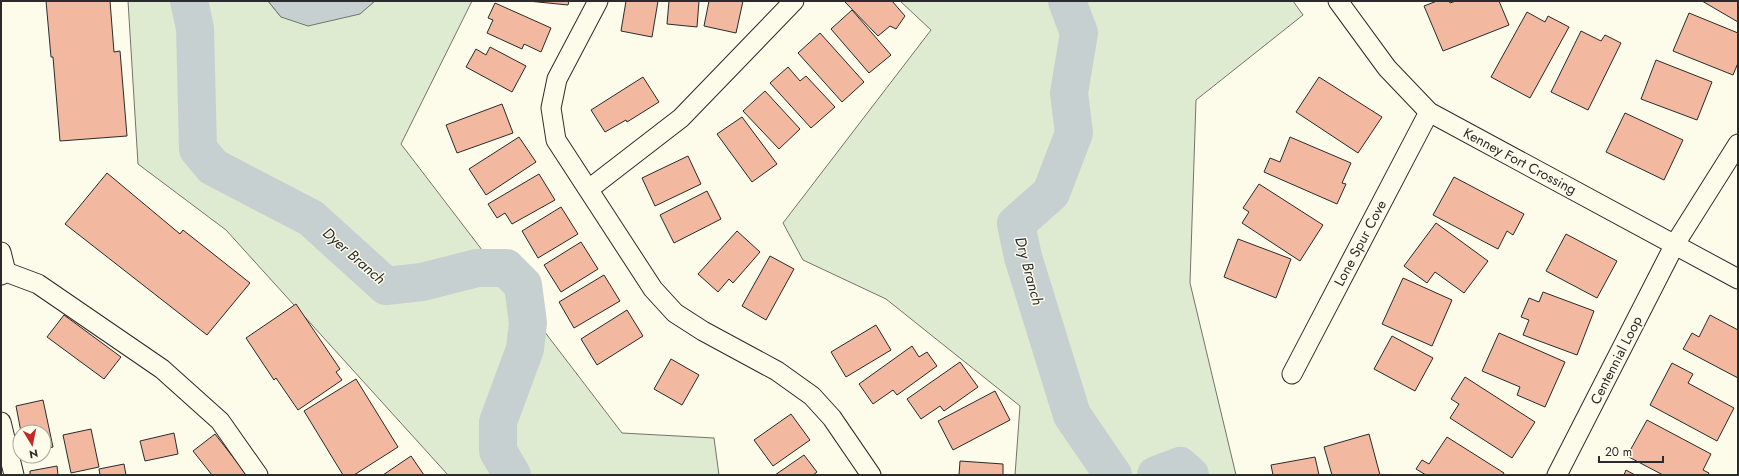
<svg xmlns="http://www.w3.org/2000/svg" width="1739" height="476" font-family="Jost,sans-serif">
<style>
.green{fill:#deebd1;stroke:#74746e}
.water{fill:#c7d0d0;stroke:#74746e}
.lines{fill:none;stroke-linecap:round;stroke-linejoin:round}
.river{stroke:#c7d0d0;stroke-width:38}
.building{fill:#f2b8a0;stroke:#2b2b2b}
.street-casing{stroke:#2b2b2b;stroke-width:21}
.street{stroke:#fdfbea;stroke-width:19}
.labels{text-anchor:middle;dominant-baseline:central;stroke-width:3;stroke-linejoin:round;paint-order:stroke}
.street-label{font-size:14px;fill:#2b2b2b;stroke:#fdfbea}
.water-label{font-size:15px;font-style:italic;fill:#2b2b2b;stroke:#fdfbea}
</style>
<rect width="100%" height="100%" fill="#fdfbea"/>
<g class="green">
<polygon points="128,1 268,1 281,17 359,14 375,1 472,1 401,144 622,433 714,438 719,475 448,475 226,230 138,164"/>
<polygon points="900,1 1293,1 1303,15 1196,100 1190,283 1236,475 1015,475 1020,406 886,299 803,260 783,223 931,30"/>
</g>
<polygon class="water" points="268,1 375,1 360,14 308,26 281,17"/>
<g class="lines">
<g class="river">
<polyline points="189,1 195,28 198,149 213,167 311,218 386,286 422,282 477,268 506,268 523,285 528,323 525,349 498,422 498,451 512,475"/>
<polyline points="1067,1 1079,33 1069,93 1074,133 1051,193 1016,224 1023,257 1072,415 1113,475"/>
<polyline points="1156,475 1180,466 1190,475"/>
</g>
</g>
<g class="building">
<polygon points="46,1 110,1 114,52 120,51 127,136 60,141 53,57 51,57"/>
<polygon points="528,1 569,1 568,5"/>
<polygon points="626,1 658,1 652,37 621,31"/>
<polygon points="669,1 699,1 697,27 667,24"/>
<polygon points="709,1 743,1 736,33 704,26"/>
<polygon points="844,1 892,1 905,16 896,29 890,26 878,36"/>
<polygon points="1437,1 1449,1 1450,3 1456,1 1499,1 1509,25 1443,51 1424,6"/>
<polygon points="1702,1 1738,1 1738,22"/>
<polygon points="495,3 551,28 541,52 524,44 522,49 487,33 493,20 488,18"/>
<polygon points="852,10 891,55 869,73 831,29"/>
<polygon points="1527,12 1545,22 1548,16 1569,27 1530,98 1491,77"/>
<polygon points="1689,13 1738,33 1738,63 1733,75 1673,51"/>
<polygon points="1581,31 1601,41 1605,35 1621,43 1588,110 1551,92"/>
<polygon points="820,33 864,82 842,102 798,53"/>
<polygon points="490,47 526,66 512,92 466,67 476,49 486,55"/>
<polygon points="1656,60 1712,82 1697,120 1641,99"/>
<polygon points="788,67 800,81 806,76 835,107 811,128 770,83"/>
<polygon points="643,77 659,102 627,122 626,120 605,132 591,110"/>
<polygon points="1319,77 1382,117 1358,153 1296,112"/>
<polygon points="765,91 800,129 779,149 743,111"/>
<polygon points="502,104 513,133 457,153 446,125"/>
<polygon points="1625,113 1683,140 1664,180 1606,152"/>
<polygon points="742,117 777,164 752,182 717,134"/>
<polygon points="519,137 536,162 486,195 469,169"/>
<polygon points="1290,137 1351,163 1342,183 1346,184 1337,204 1264,172 1270,158 1280,162"/>
<polygon points="688,156 701,184 655,206 642,178"/>
<polygon points="107,173 180,234 183,230 250,283 207,335 65,224"/>
<polygon points="539,174 555,200 512,224 505,213 497,218 488,204"/>
<polygon points="1454,177 1524,214 1513,235 1507,231 1498,249 1433,215"/>
<polygon points="1259,184 1323,225 1300,261 1242,223 1249,212 1243,208"/>
<polygon points="707,191 721,219 674,243 660,215"/>
<polygon points="561,207 578,234 538,258 522,231"/>
<polygon points="1436,223 1488,261 1464,293 1435,272 1427,283 1404,266"/>
<polygon points="737,231 760,252 733,283 729,279 718,292 698,274"/>
<polygon points="1566,234 1617,261 1597,298 1546,271"/>
<polygon points="1238,239 1291,259 1276,298 1224,277"/>
<polygon points="581,242 598,269 561,292 544,265"/>
<polygon points="770,256 794,269 766,320 742,306"/>
<polygon points="604,275 620,301 574,328 559,302"/>
<polygon points="1403,278 1452,300 1432,346 1382,324"/>
<polygon points="1543,292 1594,311 1577,355 1523,335 1529,320 1521,317 1529,298 1539,302"/>
<polygon points="296,304 340,369 336,372 342,380 298,410 276,378 274,380 246,338"/>
<polygon points="627,310 643,336 597,365 581,339"/>
<polygon points="64,315 121,357 104,379 47,337"/>
<polygon points="1710,315 1738,330 1738,378 1683,349 1692,333 1699,337"/>
<polygon points="876,325 891,350 846,377 831,352"/>
<polygon points="1499,333 1565,362 1545,407 1517,395 1520,387 1482,371"/>
<polygon points="1392,336 1433,358 1415,391 1374,369"/>
<polygon points="912,346 919,357 927,352 937,366 897,395 893,390 873,404 859,384"/>
<polygon points="671,359 699,375 682,405 654,389"/>
<polygon points="960,362 978,387 944,411 940,406 921,419 907,399"/>
<polygon points="1672,363 1693,374 1688,383 1734,408 1717,441 1650,405"/>
<polygon points="1465,377 1535,422 1512,458 1450,418 1459,404 1451,399"/>
<polygon points="356,379 398,447 354,475 343,475 304,411"/>
<polygon points="995,391 1010,420 953,450 938,421"/>
<polygon points="43,400 53,447 44,449 44,432 21,432 16,406"/>
<polygon points="791,414 810,440 773,466 754,440"/>
<polygon points="1647,420 1711,454 1703,470 1709,473 1708,475 1663,475 1627,456"/>
<polygon points="91,429 99,467 71,473 63,435"/>
<polygon points="174,433 178,454 145,461 140,441"/>
<polygon points="215,434 247,475 212,475 193,451"/>
<polygon points="1369,434 1380,475 1332,475 1324,447"/>
<polygon points="1447,437 1504,473 1503,475 1426,475 1416,469 1422,460 1429,464"/>
<polygon points="804,455 817,472 813,475 775,475"/>
<polygon points="411,456 424,475 383,475"/>
<polygon points="1315,457 1319,475 1273,475 1271,465"/>
<polygon points="960,461 1003,464 1003,475 959,475"/>
<polygon points="124,464 126,475 100,475 99,469"/>
<polygon points="57,466 58,475 30,475 30,471"/>
<polygon points="1626,470 1635,475 1624,475"/>
</g>
<g class="lines">
<defs>
<g id="street">
<polyline points="598,1 557,79 551,108 556,140 653,289 675,313 703,331 777,371 812,396 832,418 871,475"/>
<polyline points="1338,1 1387,68 1429,112 1738,279"/>
<polyline points="589,189 681,118 794,1"/>
<polyline points="1,252 6,272"/>
<polyline points="1,275 6,272 38,284 162,369 220,421 258,475"/>
<polyline points="1292,374 1429,112"/>
<polyline points="1,422 14,475"/>
<polyline points="1557,475 1675,244 1738,144"/>
</g>
</defs>
<use href="#street" class="street-casing"/>
<use href="#street" class="street"/>
</g>
<g class="labels">
<g class="street-label">
<text transform="translate(1520 161) rotate(28)">Kenney Fort Crossing</text>
<text transform="translate(1360 243) rotate(-62)">Lone Spur Cove</text>
<text transform="translate(1616 360) rotate(-63)">Centennial Loop</text>
</g>
<g class="water-label">
<text transform="translate(354 256) rotate(41)">Dyer Branch</text>
<text transform="translate(1029 271) rotate(75)">Dry Branch</text>
</g>
</g>
<rect width="1739" height="476" fill="none" stroke="#2b2b2b" stroke-width="4"/>
<g transform="translate(32 444) rotate(170)"><circle r="19" fill="#fdfbea" stroke="#a9a89e"/>
<path d="M0-3L7 15L0 10L-7 15Z" fill="#c62828"/>
<text y="-6" font-size="11" font-weight="bold" text-anchor="middle" fill="#2b2b2b">N</text>
</g>
<path d="M1599 456v6h64v-6" fill="none" stroke="#2b2b2b" stroke-width="2"/>
<text x="1605" y="456" font-size="12" fill="#2b2b2b" stroke="#fdfbea" stroke-width="3" paint-order="stroke">20 m</text>
</svg>
